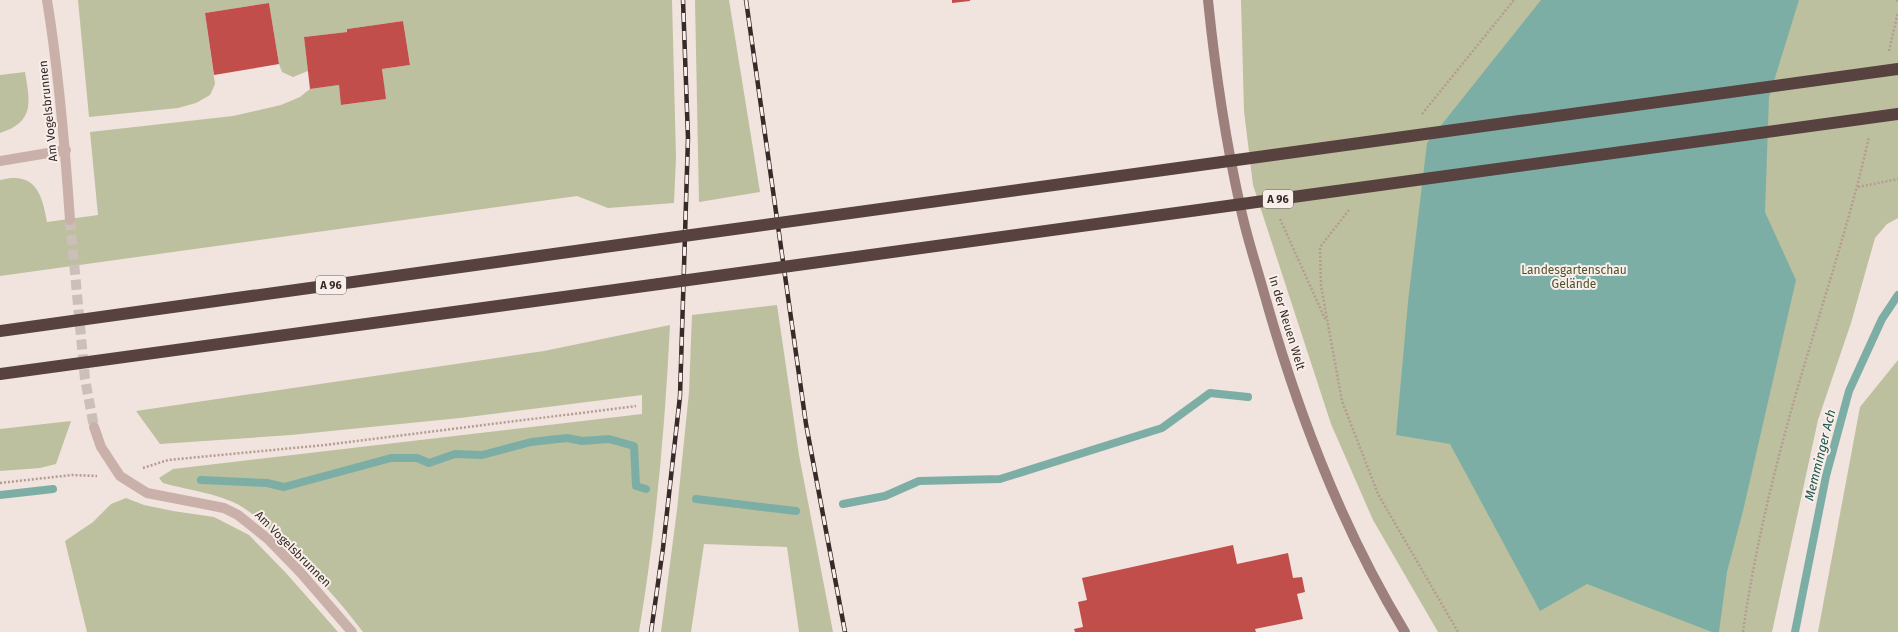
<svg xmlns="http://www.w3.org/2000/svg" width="1898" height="632" font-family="'Fira Sans',sans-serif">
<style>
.green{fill:#bcc09e}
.water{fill:#7daea5}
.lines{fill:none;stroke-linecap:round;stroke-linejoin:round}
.stream{stroke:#7daea5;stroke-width:8}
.building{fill:#c14e4b}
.street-tunnel{stroke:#ccbeb9;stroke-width:10;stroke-dasharray:10 5;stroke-linecap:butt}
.path{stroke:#b59b94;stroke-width:2.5;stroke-dasharray:2 2;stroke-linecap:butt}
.street{stroke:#c9b1a9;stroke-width:10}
.secondary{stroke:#9d807b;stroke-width:10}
.highway{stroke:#574240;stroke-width:12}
.rail-casing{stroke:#372a29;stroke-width:4.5}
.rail{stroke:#f9efea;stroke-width:3;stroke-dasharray:9;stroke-linecap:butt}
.highway-bridge{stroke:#574240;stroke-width:12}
.labels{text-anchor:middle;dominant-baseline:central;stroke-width:4;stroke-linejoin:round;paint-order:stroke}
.shield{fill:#f9efea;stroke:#716563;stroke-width:1}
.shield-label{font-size:11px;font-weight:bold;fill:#372a29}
.street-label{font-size:12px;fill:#372a29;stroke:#f9efea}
.park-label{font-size:12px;fill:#4f542e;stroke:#f9efea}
.water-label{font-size:13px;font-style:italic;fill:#20574e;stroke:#f9efea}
</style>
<rect width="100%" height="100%" fill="#f1e3dd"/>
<g class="green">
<path d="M 78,0 L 672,0 L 676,157 L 674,203 L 608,208 L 577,196 L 0,276 L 0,180 C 35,171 42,193 47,222 L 98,215 L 90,132 L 233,116 L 281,105 L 300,97 L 310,89 L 339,85 L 342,105 L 385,99 L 382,69 L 410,65 L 403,21 L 347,29 L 347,32 L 304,37 L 308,71 L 293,77 L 282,72 L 279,64 L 269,3 L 205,13 L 215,84 L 210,95 L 196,103 L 178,108 L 89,117 Z"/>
<polygon points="695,0 729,0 760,192 699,202"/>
<polygon points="1241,0 1898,0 1898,218 1887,224 1875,238 1851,323 1818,420 1772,632 1438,632 1373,520 1331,424 1253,185 1244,111"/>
<path d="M 25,72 C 30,102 35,122 0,133 L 0,75 Z"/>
<polygon points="777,305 799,455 833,632 799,632 787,547 704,544 691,632 661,632 677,510 689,392 692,315"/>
<path d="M 670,325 C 665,427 656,530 639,632 L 363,632 C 339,600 312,571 283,543 C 268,528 250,508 228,500 C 208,492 184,489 163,483 L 159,478 L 173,469 L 642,414 L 642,395 L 460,418 L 291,435 L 160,444 L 136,411 L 544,351 Z"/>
<polygon points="1898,360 1898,632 1818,632 1860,407"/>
<polygon points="71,421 56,464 40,468 0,471 0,429"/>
<polygon points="126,498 144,505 173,511 214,517 249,535 286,573 338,632 87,632 65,541 93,522 111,504"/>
</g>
<polygon class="water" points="1541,0 1799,0 1769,97 1765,212 1796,280 1743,511 1727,572 1719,632 1712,632 1587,584 1540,611 1450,444 1396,435 1408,302 1427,143"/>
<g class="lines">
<g class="stream">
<polyline points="201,480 267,483 284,487 391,458 417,458 429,463 455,454 482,455 531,442 567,438 582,441 609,439 634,446 636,486 646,489"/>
<polyline points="0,495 53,489"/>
<polyline points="696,499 796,511"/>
<polyline points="843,504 885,496 919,481 1000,479 1162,428 1210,393 1248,397"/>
<polyline points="1795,632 1826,476 1849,391 1882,319 1898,295"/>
</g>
</g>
<g class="building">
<polygon points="952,0 970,0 970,1 952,3"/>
<polygon points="269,3 279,64 214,75 205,13"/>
<polygon points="403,21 410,65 382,69 386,99 341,105 339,85 310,89 304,37 347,32 347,29"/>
<polygon points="1233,545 1237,564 1288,553 1293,578 1302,577 1305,592 1297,594 1303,619 1255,629 1256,632 1075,632 1074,629 1083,627 1078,602 1087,600 1082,578"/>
</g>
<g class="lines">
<polyline class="street-tunnel" points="70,220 85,379 94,427"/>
<g class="path">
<polyline points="1896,0 1898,1"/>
<polyline points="1889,51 1898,12"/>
<polyline points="1422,114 1514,0"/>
<polyline points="1858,187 1898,179"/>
<polyline points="1349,210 1320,247 1321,286 1342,401 1378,494 1458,632"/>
<polyline points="1280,219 1326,321"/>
<polyline points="143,468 168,460 325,445 636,406"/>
<polyline points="0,483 72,475 97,476"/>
<path d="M 1743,632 C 1753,561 1769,491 1788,422 C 1814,327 1847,234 1869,137"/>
</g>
<g class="street">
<path d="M 47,0 C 59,73 65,146 70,220"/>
<polyline points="0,161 66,150"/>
<polyline points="94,427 101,447 120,476 147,493 224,508 238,515 268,539 301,573 352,632"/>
</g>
<path class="secondary" d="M 1208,0 C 1215,69 1225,138 1240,205 C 1246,235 1256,264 1264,293 C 1297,411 1341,527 1405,632"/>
<g class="highway">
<polyline points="0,331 662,239"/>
<polyline points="0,374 659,284"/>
</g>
<defs>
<g id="rail">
<polyline points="746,0 806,424 845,632"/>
<polyline points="651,632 663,548 680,396 688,138 683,0"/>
</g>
</defs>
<use href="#rail" class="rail-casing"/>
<use href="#rail" class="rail"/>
<g class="highway-bridge">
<polyline points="662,239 1898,69"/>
<polyline points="659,284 1898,114"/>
</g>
</g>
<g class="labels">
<g class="shield">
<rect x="1263" y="190" width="30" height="18" rx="3"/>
<rect x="316" y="276" width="30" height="18" rx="3"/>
</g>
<g class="shield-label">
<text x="1278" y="199">A 96</text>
<text x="331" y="285">A 96</text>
</g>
<g class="street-label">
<text transform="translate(48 111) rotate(-96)">Am Vogelsbrunnen</text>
<text transform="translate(1287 323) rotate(73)">In der Neuen Welt</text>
<text transform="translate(293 549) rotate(45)">Am Vogelsbrunnen</text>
</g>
<g class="park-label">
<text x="1574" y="270">Landesgartenschau<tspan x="1574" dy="14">Gelände</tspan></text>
</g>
<g class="water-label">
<text transform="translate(1820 455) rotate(-76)">Memminger Ach</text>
</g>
</g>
</svg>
